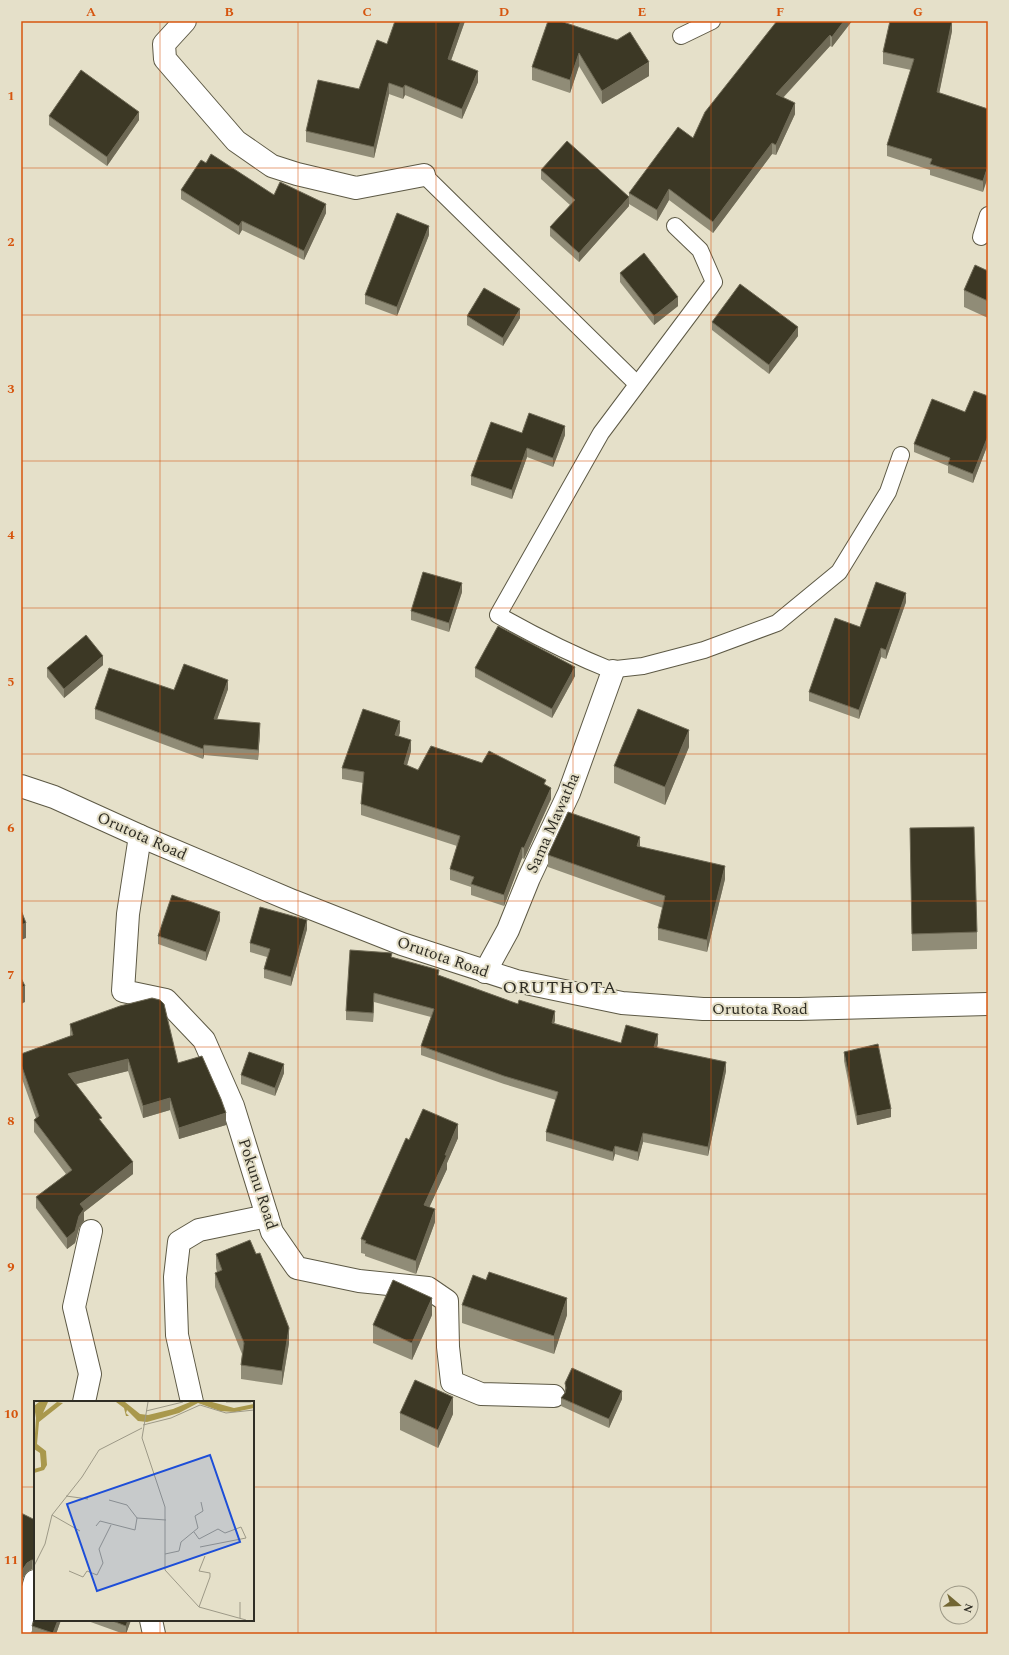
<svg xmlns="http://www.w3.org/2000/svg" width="1009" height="1655" font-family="Spectral,serif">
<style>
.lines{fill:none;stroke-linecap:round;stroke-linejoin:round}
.service-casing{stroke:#5d5945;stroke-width:18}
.minor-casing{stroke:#5d5945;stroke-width:24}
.primary-casing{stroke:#5d5945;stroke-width:24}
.service{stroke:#fff;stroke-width:16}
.minor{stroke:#fff;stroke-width:22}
.primary{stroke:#fff;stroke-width:22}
.wall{fill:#908c77}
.shaded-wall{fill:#6f6a56}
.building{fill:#3c3825;stroke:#6f6a56}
.grid{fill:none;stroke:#d6550e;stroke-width:1;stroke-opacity:0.55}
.labels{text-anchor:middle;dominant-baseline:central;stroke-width:4;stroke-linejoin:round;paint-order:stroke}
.street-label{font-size:16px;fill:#302e25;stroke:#e5e0c9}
.quarter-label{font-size:18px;letter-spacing:1px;fill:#302e25;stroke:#e5e0c9}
.inset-road{fill:none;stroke:#9d9987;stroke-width:1}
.view{fill:#1d4ed8;fill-opacity:0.15;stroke:#1d4ed8;stroke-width:2}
.inset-edge{fill:none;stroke:#302e25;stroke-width:2}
.neatline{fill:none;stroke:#d6550e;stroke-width:1.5}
.grid-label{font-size:13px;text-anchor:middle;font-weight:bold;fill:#d6550e}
</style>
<rect width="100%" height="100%" fill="#e5e0c9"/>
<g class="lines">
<defs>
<g id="service">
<polyline points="681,36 712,21"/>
<polyline points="424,175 637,384"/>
<path d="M 675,226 L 700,250 L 714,282 L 601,433 L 498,615 C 535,636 573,655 613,671 L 616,669 L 643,666 L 704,650 L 777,623 L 839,572 L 888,492 L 901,455"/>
<polyline points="981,237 988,215"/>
</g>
<g id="minor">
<polyline points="185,21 164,44 165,59 236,141 272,166 297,174 356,188 424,175"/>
<polyline points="140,836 128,914 123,991 166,1000 204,1040 233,1106 272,1232 297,1268 359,1281 428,1288 447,1301 448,1347 452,1382 481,1394 554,1396"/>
<polyline points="485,972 508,930 529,878 569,793 613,671"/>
<polyline points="84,1402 90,1374 74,1307 91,1231"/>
<polyline points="192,1402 177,1335 175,1277 179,1242 199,1230 267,1216"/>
<polyline points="151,1620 154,1634"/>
<polyline points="21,1629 35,1581"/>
</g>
<polyline id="primary" points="21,786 54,797 140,836 293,901 402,944 516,981 622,1003 703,1009 799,1009 988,1004"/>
</defs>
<use href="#service" class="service-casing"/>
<use href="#minor" class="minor-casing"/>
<use href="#primary" class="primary-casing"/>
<use href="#service" class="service"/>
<use href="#minor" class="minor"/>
<use href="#primary" class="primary"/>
</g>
<g class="wall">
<polygon points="395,21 465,21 451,60 478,82 462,119 405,95 403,99 389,94 374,158 306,142 306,131 359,89 387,44"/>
<polygon points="548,21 649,76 602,104 579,66 570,93 532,80 532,67"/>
<polygon points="777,21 852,21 832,47 830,46 783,98 795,114 776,155 772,154 713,233 669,200 657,221 629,204 629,193 693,138"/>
<polygon points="952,21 952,31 939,93 988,109 983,192 930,175 930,170 887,156 887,145 911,70 883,64 883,52"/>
<polygon points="49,116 139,120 107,166 49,125"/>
<polygon points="206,163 274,195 326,213 304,260 242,230 239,235 181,199 181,190"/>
<polygon points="541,170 629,206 579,262 550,236 550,227 570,205 541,179"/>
<polygon points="429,235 397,316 365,304 365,295"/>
<polygon points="988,271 988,318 964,307 964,290"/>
<polygon points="620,273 678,306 654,325 620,282"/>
<polygon points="467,316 520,318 503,346 467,325"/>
<polygon points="712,322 798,336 769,374 712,330"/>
<polygon points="988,396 988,444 973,483 948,473 948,466 914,452 914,444 965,412"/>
<polygon points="522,433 565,435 553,467 527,457 512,499 471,485 471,476"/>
<polygon points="462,592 449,632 411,620 411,611"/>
<polygon points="906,602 886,659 881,657 859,719 809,701 809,692 860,627"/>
<polygon points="103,665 64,698 47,677 47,668"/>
<polygon points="475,668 575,676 552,718 475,677"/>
<polygon points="228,689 217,719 260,732 258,760 204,755 203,759 95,719 95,709 174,690"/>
<polygon points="400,732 399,736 411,751 407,766 418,770 546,786 551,799 524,859 522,858 504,906 471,895 471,887 450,880 450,869 457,846 361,815 361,804 363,783 342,779 342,768"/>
<polygon points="689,747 665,805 614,783 614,766"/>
<polygon points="910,828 977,932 977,949 912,951"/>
<polygon points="548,855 725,879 707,952 658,940 658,928 663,908 548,867"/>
<polygon points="220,920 206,961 158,944 158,936"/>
<polygon points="307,929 291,986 264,978 264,969 267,957 250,952 250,943"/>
<polygon points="392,957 555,1020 554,1023 621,1043 658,1043 657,1048 726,1071 708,1156 643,1142 638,1161 615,1154 613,1161 546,1141 546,1132 556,1100 504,1084 421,1055 421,1046 431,1017 374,1002 373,1022 346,1020 346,1011"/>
<polygon points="70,1024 178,1063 226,1125 179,1139 170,1110 143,1118 128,1071 76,1084 102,1123 133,1174 84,1212 84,1221 79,1228 75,1243 67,1249 36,1208 36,1197 66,1174 34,1132 34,1120 36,1118 21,1076 21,1054 70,1036"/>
<polygon points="844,1052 891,1117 857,1125 844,1061"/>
<polygon points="284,1073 275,1096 241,1084 241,1075"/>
<polygon points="458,1138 447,1163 447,1169 429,1207 435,1222 416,1274 365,1256 365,1254 361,1253 361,1239 409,1140"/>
<polygon points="216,1254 289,1343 282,1385 241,1379 241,1365 242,1354 215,1287 215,1273 217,1272 216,1268"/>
<polygon points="462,1305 567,1315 554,1354 462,1323"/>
<polygon points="432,1315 412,1360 373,1343 373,1325"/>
<polygon points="565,1383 622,1399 609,1428 561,1406 561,1398 565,1393"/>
<polygon points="400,1413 453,1414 438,1448 400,1430"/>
<polygon points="35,1520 35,1569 32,1569 27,1572 23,1578"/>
<polygon points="61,1620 56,1634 32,1634 32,1626"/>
<polygon points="85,1620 131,1620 126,1634 124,1634"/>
</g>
<g class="shaded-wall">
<polygon points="461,21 465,21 448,69 448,59"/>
<polygon points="844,21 852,21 832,47 832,37"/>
<polygon points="952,21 952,31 937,104 937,92"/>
<polygon points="830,35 830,46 776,105 776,94"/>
<polygon points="579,53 579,66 570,93 570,80"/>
<polygon points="649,62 649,76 602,104 602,91"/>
<polygon points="478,71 478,82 462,119 462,109"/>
<polygon points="389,83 389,94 374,158 374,147"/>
<polygon points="405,85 405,95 403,99 403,88"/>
<polygon points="795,103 795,114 776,155 776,145"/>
<polygon points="139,112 139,120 107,166 107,157"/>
<polygon points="772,143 772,154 713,233 713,222"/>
<polygon points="988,166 988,177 983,192 983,181"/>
<polygon points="669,189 669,200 657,221 657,210"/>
<polygon points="629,197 629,206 579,262 579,253"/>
<polygon points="326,204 326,213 304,260 304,251"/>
<polygon points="242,221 242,230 239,235 239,226"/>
<polygon points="429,226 429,235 397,316 397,307"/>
<polygon points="678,297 678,306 654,325 654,316"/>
<polygon points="520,309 520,318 503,346 503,338"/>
<polygon points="798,327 798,336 769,374 769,365"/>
<polygon points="565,426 565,435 553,467 553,458"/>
<polygon points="988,436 988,444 973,483 973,474"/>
<polygon points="527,448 527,457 512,499 512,490"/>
<polygon points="462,583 462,592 449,632 449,623"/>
<polygon points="906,593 906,602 886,659 886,650"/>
<polygon points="881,648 881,657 859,719 859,710"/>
<polygon points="103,656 103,665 64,698 64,689"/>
<polygon points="575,667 575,676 552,718 552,709"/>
<polygon points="228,680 228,689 214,728 214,719"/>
<polygon points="400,721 400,732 395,746 395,735"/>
<polygon points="260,723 260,732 258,760 258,750"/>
<polygon points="689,730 689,747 665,805 665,787"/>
<polygon points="411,740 411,751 404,775 404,764"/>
<polygon points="204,745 204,755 203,759 203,749"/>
<polygon points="551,788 551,799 524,859 524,848"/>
<polygon points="640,837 640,850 637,846"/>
<polygon points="522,847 522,858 504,906 504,895"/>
<polygon points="725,866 725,879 707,952 707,940"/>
<polygon points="220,912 220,920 206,961 206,952"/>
<polygon points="307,920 307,929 291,986 291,977"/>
<polygon points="26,923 26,938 21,940 21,925"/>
<polygon points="25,986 25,1002 21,1004 21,988"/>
<polygon points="374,993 374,1002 373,1022 373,1013"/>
<polygon points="555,1011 555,1020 552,1032 552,1023"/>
<polygon points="658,1034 658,1043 654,1056 654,1047"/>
<polygon points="128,1059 128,1071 68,1086 68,1074"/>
<polygon points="726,1062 726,1071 708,1156 708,1147"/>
<polygon points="284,1064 284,1073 275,1096 275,1088"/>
<polygon points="170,1098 170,1110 143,1118 143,1106"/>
<polygon points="891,1109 891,1117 857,1125 857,1116"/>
<polygon points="226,1113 226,1125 179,1139 179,1128"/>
<polygon points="458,1124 458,1138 447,1163 447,1169 424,1219 424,1205 445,1155"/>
<polygon points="643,1133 643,1142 638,1161 638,1152"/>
<polygon points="615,1146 615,1154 613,1161 613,1152"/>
<polygon points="133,1162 133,1174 84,1212 84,1221 79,1228 75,1243 67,1249 67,1238 80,1204"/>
<polygon points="435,1209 435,1222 416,1274 416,1261"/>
<polygon points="432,1298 432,1315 412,1360 412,1343"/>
<polygon points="567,1298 567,1315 554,1354 554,1336"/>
<polygon points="289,1328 289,1343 282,1385 282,1371"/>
<polygon points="622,1391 622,1399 609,1428 609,1419"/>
<polygon points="453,1397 453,1414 438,1448 438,1430"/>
<polygon points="32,1560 32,1569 27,1572 23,1578 21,1584 21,1575 23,1569 27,1563"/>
<polygon points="58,1620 61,1620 56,1634 53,1634"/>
<polygon points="128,1620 131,1620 126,1634 126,1626"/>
</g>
<g class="building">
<polygon points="395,21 461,21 448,59 478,71 462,109 405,85 403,88 389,83 374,147 306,131 318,80 359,89 377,40 387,44"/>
<polygon points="548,21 560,21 617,40 630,32 649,62 602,91 579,53 570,80 532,67"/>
<polygon points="777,21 844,21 832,37 830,35 776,94 795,103 776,145 772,143 713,222 669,189 657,210 629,193 678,127 693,138 705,112"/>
<polygon points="890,21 952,21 937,92 988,109 988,166 983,181 930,164 932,159 887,145 914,59 883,52"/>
<polygon points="81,70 139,112 107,157 49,116"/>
<polygon points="567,141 629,197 579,253 550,227 575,200 541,170"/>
<polygon points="211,154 274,195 280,182 326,204 304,251 242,221 239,226 181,190 201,160 206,163"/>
<polygon points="397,213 429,226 397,307 365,295"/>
<polygon points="644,253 678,297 654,316 620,273"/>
<polygon points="975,265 988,271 988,301 964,290"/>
<polygon points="740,284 798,327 769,365 712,322"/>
<polygon points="484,288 520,309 503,338 467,316"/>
<polygon points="974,391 988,396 988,436 973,474 948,464 950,458 914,444 932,399 965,412"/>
<polygon points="529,413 565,426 553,458 527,448 512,490 471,476 491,422 522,433"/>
<polygon points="423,572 462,583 449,623 411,611"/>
<polygon points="876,582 906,593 886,650 881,648 859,710 809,692 835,618 860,627"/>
<polygon points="498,626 575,667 552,709 475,668"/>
<polygon points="86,635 103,656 64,689 47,668"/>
<polygon points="184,664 228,680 214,719 260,723 258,750 204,745 203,749 95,709 109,668 174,690"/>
<polygon points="363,709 400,721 395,735 411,740 404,764 418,770 431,746 482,763 489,751 546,780 544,784 551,788 524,848 522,847 504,895 471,884 474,877 450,869 460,836 361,804 364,772 342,768"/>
<polygon points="638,709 689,730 665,787 614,766"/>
<polygon points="568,812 640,837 637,846 725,866 707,940 658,928 665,896 548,855"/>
<polygon points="974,827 977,932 912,934 910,828"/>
<polygon points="172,895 220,912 206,952 158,936"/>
<polygon points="260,907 307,920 291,977 264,969 270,949 250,943"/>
<polygon points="21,910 26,923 21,925"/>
<polygon points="350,950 392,953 391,957 439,970 438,975 518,1004 519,1000 555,1011 552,1023 621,1043 626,1025 658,1034 654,1047 726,1062 708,1147 643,1133 638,1152 615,1146 613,1152 546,1132 558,1092 504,1076 421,1046 434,1009 374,993 373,1013 346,1011"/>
<polygon points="21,978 25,986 21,988"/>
<polygon points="152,998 160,1000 164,1004 178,1063 202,1056 221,1099 226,1113 179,1128 170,1098 143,1106 128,1059 68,1074 102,1118 99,1119 133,1162 80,1204 84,1209 79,1216 75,1231 67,1238 36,1197 72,1170 34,1120 39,1116 21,1064 21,1054 73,1035 70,1024 120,1006"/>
<polygon points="878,1044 891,1109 857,1116 844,1052"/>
<polygon points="249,1052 284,1064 275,1088 241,1075"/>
<polygon points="423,1109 458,1124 445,1155 447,1155 424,1205 435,1209 416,1261 365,1243 366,1241 361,1239 406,1138 409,1140"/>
<polygon points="250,1240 256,1254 260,1253 289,1328 282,1371 241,1365 244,1343 215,1273 222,1270 216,1254"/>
<polygon points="489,1272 567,1298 554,1336 462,1305 473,1275 486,1280"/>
<polygon points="393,1280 432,1298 412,1343 373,1325"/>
<polygon points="572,1368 622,1391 609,1419 561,1398 565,1393 566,1388 565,1383"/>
<polygon points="415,1380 453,1397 438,1430 400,1413"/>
<polygon points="21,1513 35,1520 35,1560 32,1560 27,1563 23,1569 21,1575"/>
<polygon points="35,1615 35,1620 58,1620 53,1633 32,1626"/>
<polygon points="110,1620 128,1620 126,1626"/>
</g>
<path class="grid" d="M 160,21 L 160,1402M 298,21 L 298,1634M 436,21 L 436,1634M 573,21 L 573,1634M 711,21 L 711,1634M 849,21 L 849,1634M 21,168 L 988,168M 21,315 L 988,315M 21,461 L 988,461M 21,608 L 988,608M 21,754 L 988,754M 21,901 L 988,901M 21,1047 L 988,1047M 21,1194 L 988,1194M 21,1340 L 988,1340M 21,1487 L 35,1487M 253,1487 L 988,1487M 160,1620 L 160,1634"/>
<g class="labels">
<g class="street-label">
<text transform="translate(553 823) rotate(-66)">Sama Mawatha</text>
<text transform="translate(142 836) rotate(24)">Orutota Road</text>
<text transform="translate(443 957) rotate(19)">Orutota Road</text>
<text x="760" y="1009">Orutota Road</text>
<text transform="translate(258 1184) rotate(72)">Pokunu Road</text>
</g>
<g class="quarter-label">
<text x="560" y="987">ORUTHOTA</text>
</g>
</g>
<g transform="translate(34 1401)">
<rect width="220" height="220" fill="#e5e0c9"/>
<path d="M 5,1 L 14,1 L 9,12 L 23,1 L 29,2 L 5,21 L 3,43 L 12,50 L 13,64 L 10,69 L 0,72 L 0,68 L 7,66 L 7,63 L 6,52 L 0,48 L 2,17 L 0,5 ZM 82,1 L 91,1 L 106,13 L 114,14 L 139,8 L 156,1 L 178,1 L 200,7 L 220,3 L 220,7 L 201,11 L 186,10 L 164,2 L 145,12 L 113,21 L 104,20 L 93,9 L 92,12 L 95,15 L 92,15 L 90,7 Z" fill="#a9984c"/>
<path class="inset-road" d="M 114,1 L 108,37 L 131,106 L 131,169 L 165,206 L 212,219M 192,1 L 217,1M 112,10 L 149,1M 109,24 L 137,17 L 166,4 L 192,12 L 220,9M 32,95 L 54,98M 18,114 L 46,130M 103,117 L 132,119M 62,125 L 66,120 L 101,129 L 103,117 L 93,104 L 75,99M 160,131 L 165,138 L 184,128 L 191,132 L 207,126 L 212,137 L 166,146M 131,153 L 145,150 L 147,141 L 164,127 L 161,115 L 169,110 L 167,101M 0,165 L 11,143 L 18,114 L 48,76 L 65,49 L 108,27M 35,170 L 49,176 L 53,170 L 63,174 L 69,162 L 65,148 L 77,124M 206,201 L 206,217M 165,206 L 176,176 L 176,172 L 165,170 L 171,155"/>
<path class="view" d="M 176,54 L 206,141 L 63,190 L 33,103 Z"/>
<rect width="220" height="220" class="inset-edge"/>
</g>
<rect width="1009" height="1655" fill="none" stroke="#e5e0c9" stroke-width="44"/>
<g transform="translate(959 1605) rotate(109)"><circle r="19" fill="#e5e0c9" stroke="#9d9987"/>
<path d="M0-3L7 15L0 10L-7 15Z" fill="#726633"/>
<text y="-6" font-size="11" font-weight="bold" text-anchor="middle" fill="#302e25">N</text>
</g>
<rect x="22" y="22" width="965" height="1611" class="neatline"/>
<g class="grid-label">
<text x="91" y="16">A</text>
<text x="229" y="16">B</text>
<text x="367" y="16">C</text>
<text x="504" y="16">D</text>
<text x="642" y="16">E</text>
<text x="780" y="16">F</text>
<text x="918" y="16">G</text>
<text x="11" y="100">1</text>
<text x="11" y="246">2</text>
<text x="11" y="393">3</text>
<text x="11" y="539">4</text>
<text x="11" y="686">5</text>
<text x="11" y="832">6</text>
<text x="11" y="979">7</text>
<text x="11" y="1125">8</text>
<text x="11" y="1271">9</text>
<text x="11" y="1418">10</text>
<text x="11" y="1564">11</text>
</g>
</svg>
